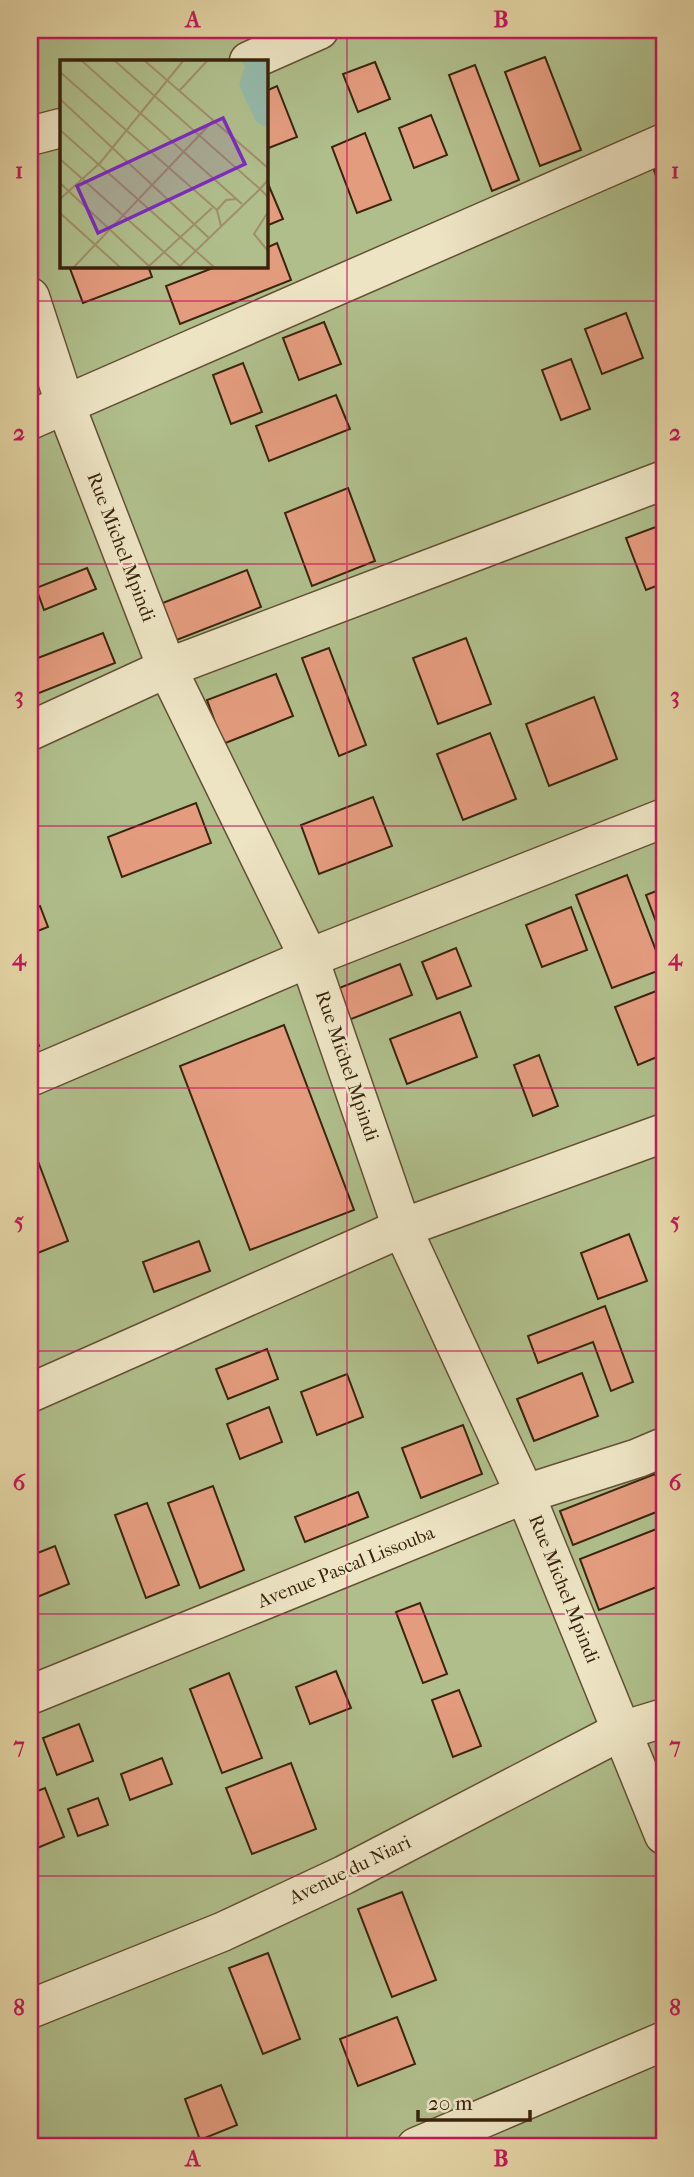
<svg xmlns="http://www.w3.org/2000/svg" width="694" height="2177" font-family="'IM FELL French Canon',serif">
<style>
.green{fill:#afbe8b;stroke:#74714c;stroke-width:2;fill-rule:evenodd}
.building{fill:#e49c7f;stroke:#3a240d;stroke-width:2}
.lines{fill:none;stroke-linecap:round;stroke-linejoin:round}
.street-casing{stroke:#645033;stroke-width:41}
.street{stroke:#ede4c4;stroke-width:38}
.grid{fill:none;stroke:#c2185b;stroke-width:2;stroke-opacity:0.55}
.labels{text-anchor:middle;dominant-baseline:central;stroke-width:5;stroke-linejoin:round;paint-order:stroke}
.street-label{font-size:19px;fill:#3a240d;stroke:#ede4c4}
.inset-road{fill:none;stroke:#a08e68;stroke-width:2}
.view{fill:#7b2cbf;fill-opacity:0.15;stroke:#7b2cbf;stroke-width:3.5}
.inset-edge{fill:none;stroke:#3a240d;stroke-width:3.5}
.neatline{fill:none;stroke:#c2185b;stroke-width:2.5}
.grid-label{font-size:23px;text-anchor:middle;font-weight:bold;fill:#c2185b}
</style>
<rect width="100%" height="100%" fill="#e4d5a5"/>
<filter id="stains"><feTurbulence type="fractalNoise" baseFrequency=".00286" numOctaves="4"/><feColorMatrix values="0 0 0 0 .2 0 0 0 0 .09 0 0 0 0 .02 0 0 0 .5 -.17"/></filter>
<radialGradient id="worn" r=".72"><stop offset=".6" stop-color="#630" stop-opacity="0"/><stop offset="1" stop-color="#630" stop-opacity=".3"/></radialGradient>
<path class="green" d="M 30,30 L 664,30 L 664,2147 L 30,2147 ZM 61,61 L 266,61 L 266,266 L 61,266 Z"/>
<g class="building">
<polygon points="545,57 581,150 540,166 505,72"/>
<polygon points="375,62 390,99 358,112 343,74"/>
<polygon points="475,65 519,180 492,191 449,75"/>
<polygon points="277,86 297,137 266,149 266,91"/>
<polygon points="431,115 447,155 414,168 399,128"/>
<polygon points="365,133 391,200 357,213 332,147"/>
<polygon points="664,165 664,189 661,190 654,170"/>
<polygon points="266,179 283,219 266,226"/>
<polygon points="277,243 291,280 180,324 166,286 218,266 266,266 266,248"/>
<polygon points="69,266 148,266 152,277 83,303"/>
<polygon points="626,313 643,358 602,374 585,329"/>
<polygon points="324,322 341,364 299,380 283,338"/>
<polygon points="571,359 590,409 561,420 542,370"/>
<polygon points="243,363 262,412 231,424 213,375"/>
<polygon points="336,395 350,429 269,461 256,426"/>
<polygon points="348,488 375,561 312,586 285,513"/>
<polygon points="661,525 664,534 664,583 646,590 626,538"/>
<polygon points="87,568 96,589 44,610 36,588"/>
<polygon points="247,570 261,607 174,641 160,604"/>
<polygon points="103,633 115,663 34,695 30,684 30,661"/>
<polygon points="466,638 491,704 438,724 413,658"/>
<polygon points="329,648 366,745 339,756 302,658"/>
<polygon points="276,674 293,716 223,744 207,700"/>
<polygon points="594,697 617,759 549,786 526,724"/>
<polygon points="490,733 516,799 463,820 437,754"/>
<polygon points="373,797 392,846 319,874 301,825"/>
<polygon points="196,803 211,843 122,877 108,837"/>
<polygon points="627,875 663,969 612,988 576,895"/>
<polygon points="664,888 664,943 646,895"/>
<polygon points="40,906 48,927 30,934 30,910"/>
<polygon points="571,907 587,950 542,967 526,925"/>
<polygon points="456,948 471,986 437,999 422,962"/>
<polygon points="400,964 412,995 341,1023 329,992"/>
<polygon points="664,988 664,1054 638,1065 615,1007"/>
<polygon points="460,1012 477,1057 407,1084 390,1039"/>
<polygon points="30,1021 39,1046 30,1049"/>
<polygon points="284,1025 354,1210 250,1250 180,1066"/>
<polygon points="539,1055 558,1106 533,1116 514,1065"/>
<polygon points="30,1140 68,1241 30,1256"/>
<polygon points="629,1234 647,1281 598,1299 581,1253"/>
<polygon points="199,1241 210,1271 154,1292 143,1262"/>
<polygon points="605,1306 633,1382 611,1391 593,1342 538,1363 528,1336"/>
<polygon points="267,1349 278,1379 228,1399 216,1369"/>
<polygon points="582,1373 598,1416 534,1441 517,1399"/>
<polygon points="347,1374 363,1417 317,1435 301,1392"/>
<polygon points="269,1407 282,1442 240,1459 227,1424"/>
<polygon points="463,1425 482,1474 421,1498 402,1448"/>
<polygon points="655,1474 664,1499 664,1509 573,1545 560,1511"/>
<polygon points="213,1486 244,1570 200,1588 168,1503"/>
<polygon points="358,1492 368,1517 305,1542 295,1517"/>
<polygon points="147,1503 179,1585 146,1598 115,1515"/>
<polygon points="664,1526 664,1584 599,1610 580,1559"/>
<polygon points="55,1546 69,1584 30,1600 30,1556"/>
<polygon points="420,1603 447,1674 423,1683 396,1612"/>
<polygon points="336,1671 351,1708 310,1724 296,1687"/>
<polygon points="229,1673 262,1758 222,1773 190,1689"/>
<polygon points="459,1690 481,1746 453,1757 432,1700"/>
<polygon points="79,1724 93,1761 57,1775 43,1738"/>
<polygon points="162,1758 172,1784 130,1800 121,1774"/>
<polygon points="291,1763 316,1829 252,1854 226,1788"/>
<polygon points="45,1788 64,1837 30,1851 30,1794"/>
<polygon points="98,1798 108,1825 78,1836 68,1809"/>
<polygon points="402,1892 436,1980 392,1997 358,1909"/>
<polygon points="268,1953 300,2039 263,2054 229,1968"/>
<polygon points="397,2017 415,2064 358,2086 340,2039"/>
<polygon points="221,2085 237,2125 200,2140 185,2099"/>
</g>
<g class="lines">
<defs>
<g id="street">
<polyline points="249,61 319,30"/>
<polyline points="30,136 61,128"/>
<polyline points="30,297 65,404 167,668 309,958 402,1228 525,1494 664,1835"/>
<polyline points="30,420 664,143"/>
<polyline points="30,731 167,668 664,480"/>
<polyline points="30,1077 309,958 664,818"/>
<polyline points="30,1393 402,1228 664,1133"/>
<polyline points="30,1695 525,1494 638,1458 664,1447"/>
<polyline points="30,2009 222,1932 344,1875 621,1731 664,1718"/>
<polyline points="416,2147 664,2041"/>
</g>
</defs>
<use href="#street" class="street-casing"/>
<use href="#street" class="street"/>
</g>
<path class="grid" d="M 347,30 L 347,2147M 30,301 L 664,301M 30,564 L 664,564M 30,826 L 664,826M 30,1088 L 664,1088M 30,1351 L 664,1351M 30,1614 L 664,1614M 30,1876 L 664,1876"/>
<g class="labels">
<g class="street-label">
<text transform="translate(121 547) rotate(69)">Rue Michel Mpindi</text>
<text transform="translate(347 1066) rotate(71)">Rue Michel Mpindi</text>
<text transform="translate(346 1567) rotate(-22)">Avenue Pascal Lissouba</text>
<text transform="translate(564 1589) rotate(68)">Rue Michel Mpindi</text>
<text transform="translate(350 1870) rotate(-26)">Avenue du Niari</text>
</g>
</g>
<g transform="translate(60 60)">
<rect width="208" height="208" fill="#e4d5a5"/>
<path d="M 0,1 L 208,1 L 208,208 L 0,208 Z" fill="#afbe8b"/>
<path d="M 181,1 L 208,1 L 208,68 L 197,63 L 179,25 L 185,6 Z" fill="#95b8a9"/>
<path class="inset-road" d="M 22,1 L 182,144M 55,1 L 200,129 L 118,208M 85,1 L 208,108M 0,12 L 157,150 L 161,166M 120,30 L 147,1M 0,39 L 149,178M 0,70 L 155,208M 0,99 L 122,208M 208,120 L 200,129 L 208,137M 0,123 L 91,208M 0,139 L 40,103 L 123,1M 157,150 L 166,140 L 177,139M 208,152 L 194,174 L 208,191M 0,153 L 61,208M 88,207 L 152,148M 13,208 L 153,61"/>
<path class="view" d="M 163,58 L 185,104 L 38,173 L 17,126 Z"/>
<rect width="208" height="208" class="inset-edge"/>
</g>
<rect width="694" height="2177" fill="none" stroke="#e4d5a5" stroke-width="77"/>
<path d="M418 2110v10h112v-10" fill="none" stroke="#3a240d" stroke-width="3.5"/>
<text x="428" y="2110" font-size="21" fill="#3a240d" stroke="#ede4c4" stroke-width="5" paint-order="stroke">20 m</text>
<rect x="38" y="38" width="618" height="2100" class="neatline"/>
<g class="grid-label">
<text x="193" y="27">A</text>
<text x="501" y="27">B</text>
<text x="19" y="178">1</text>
<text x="675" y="178">1</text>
<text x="19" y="440">2</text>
<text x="675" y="440">2</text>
<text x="19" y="703">3</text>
<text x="675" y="703">3</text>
<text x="19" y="965">4</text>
<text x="675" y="965">4</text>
<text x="19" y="1228">5</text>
<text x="675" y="1228">5</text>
<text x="19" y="1490">6</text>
<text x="675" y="1490">6</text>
<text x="19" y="1753">7</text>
<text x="675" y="1753">7</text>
<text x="19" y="2015">8</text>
<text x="675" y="2015">8</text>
<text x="193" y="2166">A</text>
<text x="501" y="2166">B</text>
</g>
<rect width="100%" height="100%" filter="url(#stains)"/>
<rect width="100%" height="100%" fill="url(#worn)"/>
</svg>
